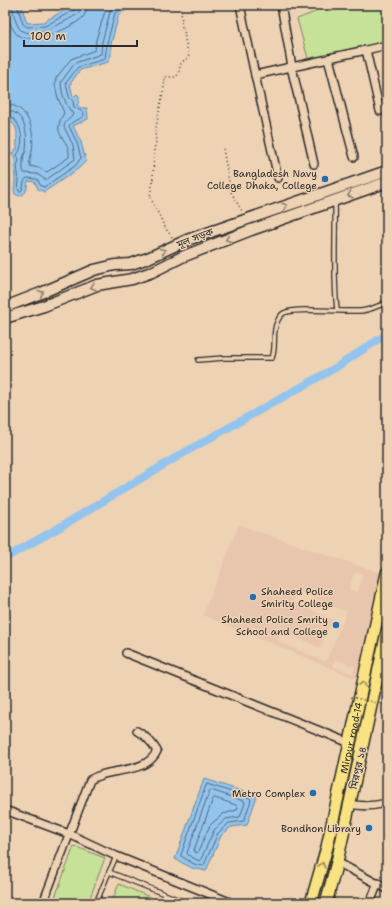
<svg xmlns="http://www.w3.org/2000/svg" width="392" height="908" font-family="'Shantell Sans','Noto Sans Bengali',sans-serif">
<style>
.built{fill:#e8c5ad;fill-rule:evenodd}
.green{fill:#c6e198;stroke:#788662}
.water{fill:#92c4ee;stroke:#6987a0}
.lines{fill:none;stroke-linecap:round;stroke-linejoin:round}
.shore{stroke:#546879;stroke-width:1}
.canal{stroke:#92c4ee;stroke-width:8}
.lane-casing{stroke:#2b2b2b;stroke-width:6}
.street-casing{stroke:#2b2b2b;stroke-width:10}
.secondary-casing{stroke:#2b2b2b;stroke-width:13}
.primary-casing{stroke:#2b2b2b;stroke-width:14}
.path{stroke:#2b2b2b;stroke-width:1.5;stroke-dasharray:1 3;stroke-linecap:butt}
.lane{stroke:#eed2b4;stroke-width:3.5}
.street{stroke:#eed2b4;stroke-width:7}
.secondary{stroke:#eed2b4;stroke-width:10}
.primary{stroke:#f8e281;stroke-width:11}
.path-bridge{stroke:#2b2b2b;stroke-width:1.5;stroke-dasharray:1 3;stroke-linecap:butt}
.oneway{stroke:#8c7e70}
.oneway2{stroke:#928656}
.poi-dot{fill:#1f6fb2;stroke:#eed2b4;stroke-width:1.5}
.labels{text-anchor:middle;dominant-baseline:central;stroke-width:3;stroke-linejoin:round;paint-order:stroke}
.poi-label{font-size:10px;fill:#2b2b2b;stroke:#eed2b4;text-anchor:end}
.street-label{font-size:10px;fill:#2b2b2b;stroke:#eed2b4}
</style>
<rect width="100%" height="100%" fill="#eed2b4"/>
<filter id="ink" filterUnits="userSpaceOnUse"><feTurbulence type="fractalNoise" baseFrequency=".025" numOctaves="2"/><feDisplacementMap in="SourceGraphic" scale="8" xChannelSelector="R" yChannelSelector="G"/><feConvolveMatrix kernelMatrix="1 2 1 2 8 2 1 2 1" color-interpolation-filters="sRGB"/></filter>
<g filter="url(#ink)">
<path class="built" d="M 239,525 L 380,573 L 357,679 L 203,615 ZM 354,572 L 363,574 L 358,592 L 349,590 ZM 298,591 L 347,612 L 326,662 L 277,641 L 282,631 L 320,648 L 332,619 L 293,602 ZM 335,659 L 355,667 L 353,674 L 332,666 Z"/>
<g class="green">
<polygon points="319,5 387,5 387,42 309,62 297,19 315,12"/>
<polygon points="74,846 105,858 88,903 53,903"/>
<polygon points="119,884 164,903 111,903"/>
</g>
<g class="water">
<path d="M 5,5 L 21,5 L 27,23 L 43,22 L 74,5 L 136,5 L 119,14 L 111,44 L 111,55 L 108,62 L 80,70 L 70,84 L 73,97 L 77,94 L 79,96 L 79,102 L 77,105 L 81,108 L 87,108 L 88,119 L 73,126 L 81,142 L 86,161 L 78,169 L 44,192 L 38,189 L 35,182 L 28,181 C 27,189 27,194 19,196 L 15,194 C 13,189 15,186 15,180 C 15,173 13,167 15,160 L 12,153 L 17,149 C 16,133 21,127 5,118 Z"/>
<polygon points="204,779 257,796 247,825 231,827 221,836 206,871 192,868 175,859"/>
</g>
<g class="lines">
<g class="shore">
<path d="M 6,5 C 6,14 11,31 19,36 C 34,44 73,28 83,17 C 86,13 87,9 87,5"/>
<path d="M 12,5 C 13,12 16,27 22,31 C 37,38 66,21 78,14 L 81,10 L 81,5"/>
<polyline points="17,5 23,24 27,27 45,26 74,10 76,5"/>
<path d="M 5,104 C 29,105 35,131 32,151 C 31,156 29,160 30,166 L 39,168 L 47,172 L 69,157 C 71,137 49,138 64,113 L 58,98 L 55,85 L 56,78 L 71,59 L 95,50 L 96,40 L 107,5"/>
<path d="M 5,110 C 25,111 28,133 26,149 C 26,154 26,150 24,155 C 23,159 22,169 24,173 L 37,174 L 46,180 L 75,159 L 73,145 L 64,127 C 65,119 71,120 73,114 C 66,106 61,93 61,82 L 75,63 L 101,54 L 102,42 L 110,12 L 112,7 L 116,5"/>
<path d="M 5,115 C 22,117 26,144 17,155 L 19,160 L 17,166 L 19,181 L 18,189 L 19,191 L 21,191 C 25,187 22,181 27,178 L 37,179 L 41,186 L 44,187 L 75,166 L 81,158 L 77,143 L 69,126 C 72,120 80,121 84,115 L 83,112 L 74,107 L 73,101 L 69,97 L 66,83 L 78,67 L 105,59 L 107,43 L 115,13 L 127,5"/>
<polygon points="207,784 250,798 251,800 244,821 229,823 218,833 204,865 203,866 194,864 181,856"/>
<polygon points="211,790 244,801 245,803 240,817 226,819 214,830 201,859 199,861 188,855 187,853 209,792"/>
<polygon points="215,798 236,805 238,807 237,810 223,814 210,825 198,852 196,853 194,850 213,799"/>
</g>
<polyline class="canal" points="5,558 55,530 187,451 335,368 387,334"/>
<defs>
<g id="lane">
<path d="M 335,202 C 336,238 333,274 337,310"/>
<path d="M 198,360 L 224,358 L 272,358 C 277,346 271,332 278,320 C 279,318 282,314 284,313 C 294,307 346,312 361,311 C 369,310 379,306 387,302"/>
<polyline points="109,872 116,857"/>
<polyline points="96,903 109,872 187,903"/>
</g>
<g id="street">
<polyline points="240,5 255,75"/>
<polyline points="281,5 292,67"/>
<polyline points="278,178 255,75 291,67 314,164 292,67 328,59 354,157 329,58 366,50 380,111 366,50 387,45"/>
<polyline points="126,653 350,743"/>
<path d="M 350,804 C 363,807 374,806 387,803"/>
<polyline points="5,810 69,834 116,856 232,903"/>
<polyline points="337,862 387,889"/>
<path d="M 43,903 L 90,780 C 93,778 97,776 101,775 C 119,769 148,771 157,751 C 152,742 146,736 137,731"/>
<polyline points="370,903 378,883"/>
</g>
<g id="secondary">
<polyline points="5,307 41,293 94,270 115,265 131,264 148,258 187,240 387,171"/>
<polyline points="5,318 44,306 97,285 132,279 152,272 182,257 251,230 387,182"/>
</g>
<g id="primary">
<path id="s1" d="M 311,903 L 327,847 L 387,573"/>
<polyline points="326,903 337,862 387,632"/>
</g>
</defs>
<use href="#lane" class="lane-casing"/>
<use href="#street" class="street-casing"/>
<use href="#secondary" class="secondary-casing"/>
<use href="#primary" class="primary-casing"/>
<g class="path">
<polyline points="223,149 231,192 243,213"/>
<path d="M 172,237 L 166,229 L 150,197 L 153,179 L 154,149 L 156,142 L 155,132 L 164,87 L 165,77 L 176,77 C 183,69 175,64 189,58 L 185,39 L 184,29 L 182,29 L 181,5"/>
<polyline points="386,717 387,713"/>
</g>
<use href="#lane" class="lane"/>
<use href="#street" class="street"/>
<use href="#secondary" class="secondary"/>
<use href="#primary" class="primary"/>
<polyline class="path-bridge" points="351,697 387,705"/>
</g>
<defs><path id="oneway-chevron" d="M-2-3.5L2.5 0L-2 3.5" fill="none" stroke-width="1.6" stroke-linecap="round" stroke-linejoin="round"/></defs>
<g class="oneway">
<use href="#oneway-chevron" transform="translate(350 195) rotate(161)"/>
<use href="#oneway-chevron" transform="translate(285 206) rotate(-19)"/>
<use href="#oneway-chevron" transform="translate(228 239) rotate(159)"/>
<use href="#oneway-chevron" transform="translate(163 251) rotate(-23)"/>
<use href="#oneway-chevron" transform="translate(93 287) rotate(161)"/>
<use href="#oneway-chevron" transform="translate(41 293) rotate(-23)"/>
</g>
<g class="oneway2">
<use href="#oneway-chevron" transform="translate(363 684) rotate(-77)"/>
<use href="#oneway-chevron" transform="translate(322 865) rotate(-75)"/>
</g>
</g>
<g class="poi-dot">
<circle cx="325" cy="179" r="4"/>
<circle cx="253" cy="597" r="4"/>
<circle cx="336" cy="625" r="4"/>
<circle cx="313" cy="793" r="4"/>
<circle cx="369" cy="828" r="4"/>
</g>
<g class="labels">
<g class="poi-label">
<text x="317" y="173">Bangladesh Navy<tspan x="317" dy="12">College Dhaka, College</tspan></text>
<text x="261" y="591" text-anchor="start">Shaheed Police<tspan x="261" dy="12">Smirity College</tspan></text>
<text x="328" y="619">Shaheed Police Smrity<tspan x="328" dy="12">School and College</tspan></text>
<text x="305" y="793">Metro Complex</text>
<text x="361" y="828">Bondhon Library</text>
</g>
<g class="street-label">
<text transform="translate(195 238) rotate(-21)">মূল সড়ক</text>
<text stroke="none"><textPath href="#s1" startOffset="170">Mirpur road-14</textPath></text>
<text transform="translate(358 768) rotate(-77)">মিরপুর ১৪</text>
</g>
</g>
<rect width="392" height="908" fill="none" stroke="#eed2b4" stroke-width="20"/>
<rect x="10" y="10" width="372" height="888" fill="none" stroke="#2b2b2b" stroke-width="1.5" filter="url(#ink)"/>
<path d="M24 40v6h113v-6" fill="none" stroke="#2b2b2b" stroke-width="2"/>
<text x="30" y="40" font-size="12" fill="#2b2b2b" stroke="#eed2b4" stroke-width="3" paint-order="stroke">100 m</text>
</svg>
